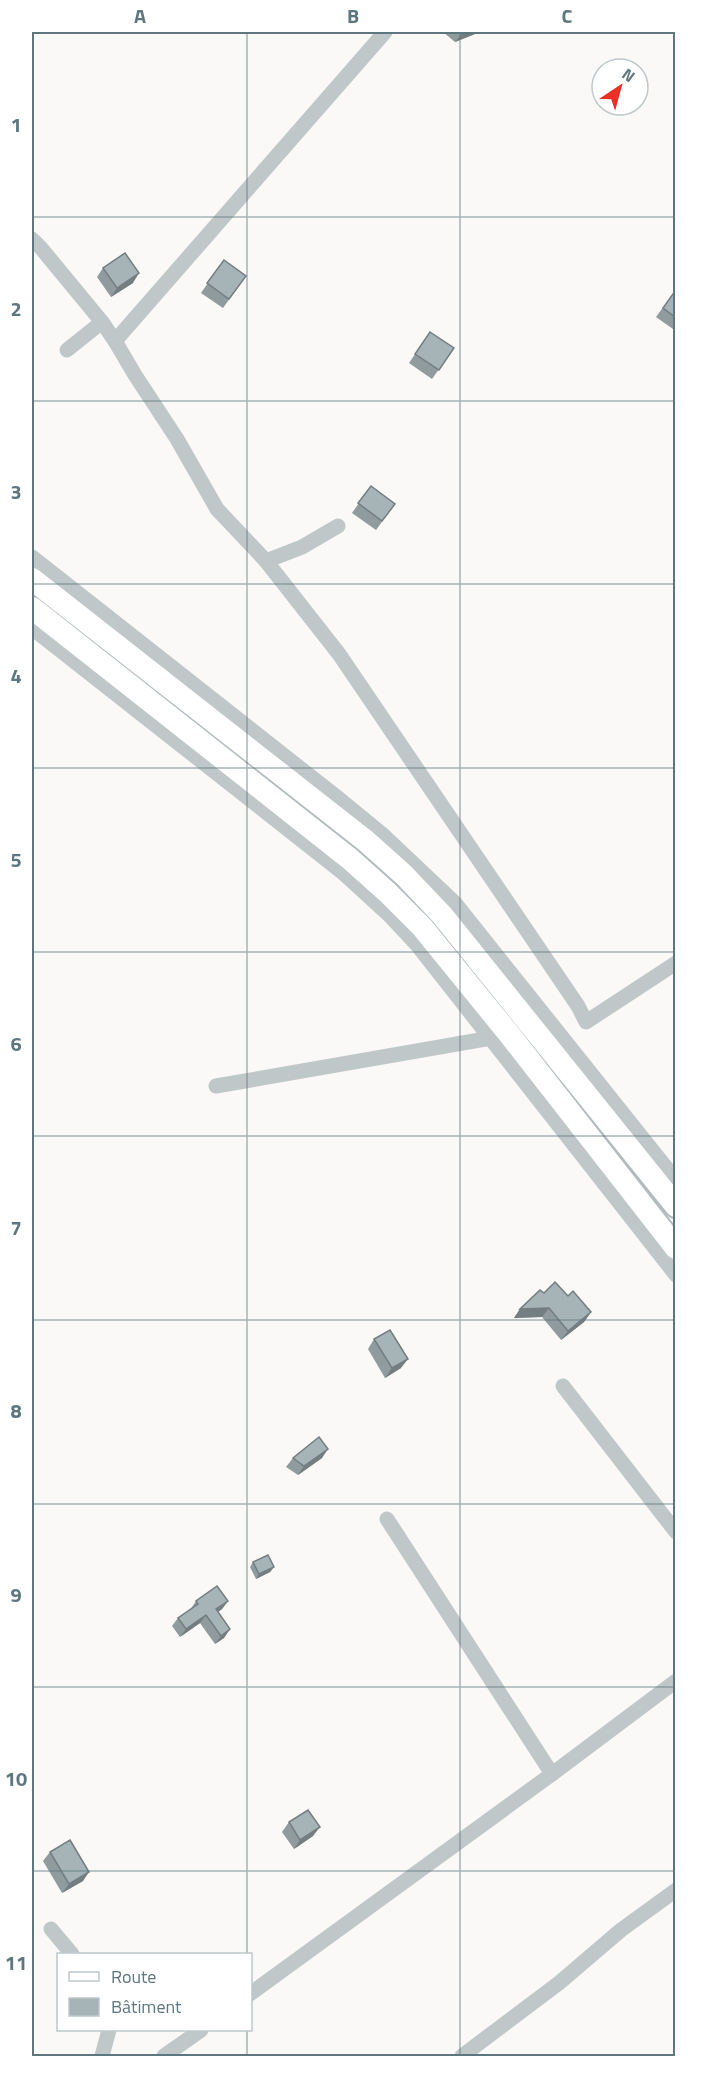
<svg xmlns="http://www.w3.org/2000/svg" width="707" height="2088" font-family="'Titillium Web',sans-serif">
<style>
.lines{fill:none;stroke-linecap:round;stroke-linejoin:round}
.secondary-casing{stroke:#b2bbbe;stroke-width:26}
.minor{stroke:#c0c7c9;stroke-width:15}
.secondary{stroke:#fff;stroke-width:22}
.wall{fill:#8f9b9d}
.shaded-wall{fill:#747e80}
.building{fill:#a6b4b7;stroke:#747e80;stroke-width:1.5}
.grid{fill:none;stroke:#5e767e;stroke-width:1.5;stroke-opacity:0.55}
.neatline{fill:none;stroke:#5e767e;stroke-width:2}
.grid-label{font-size:20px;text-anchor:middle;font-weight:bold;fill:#5e767e}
</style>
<rect width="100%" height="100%" fill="#faf9f7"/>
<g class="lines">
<defs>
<g id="secondary">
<polyline points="32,579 366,841 404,875 442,915 676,1206"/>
<polyline points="32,608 350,859 388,893 422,927 509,1034 676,1248"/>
</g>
</defs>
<use href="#secondary" class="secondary-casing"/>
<g class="minor">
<polyline points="32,239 41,248 102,322 115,341 135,375 177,439 217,509 266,561"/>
<polyline points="115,341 385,32"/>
<polyline points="67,350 102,322"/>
<polyline points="338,526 302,547 266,561 339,654 578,1006 586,1022 676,963"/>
<polyline points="32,557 338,798 382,834 455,903 676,1180"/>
<polyline points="32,628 342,872 389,915 418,946 676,1275"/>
<polyline points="216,1086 497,1037"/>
<polyline points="563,1386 676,1532"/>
<polyline points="387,1519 552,1774"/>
<polyline points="51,1929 72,1954"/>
<polyline points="250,1994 552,1774 676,1681"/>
<polyline points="102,2056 109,2030"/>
<polyline points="164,2056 201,2030"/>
<polyline points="462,2056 559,1983 621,1930 676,1890"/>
</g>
<use href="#secondary" class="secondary"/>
</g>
<g class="wall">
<polygon points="443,32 480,32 455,42"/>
<polygon points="224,260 246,276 223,308 201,293"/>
<polygon points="103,268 133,283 111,297 97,277"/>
<polygon points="675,291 675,326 673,329 656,317"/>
<polygon points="430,332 454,348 432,379 409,363"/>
<polygon points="371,486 395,504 376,530 352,513"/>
<polygon points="544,1293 568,1296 591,1312 584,1322 561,1340 542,1317 514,1318 520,1309"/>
<polygon points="374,1339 401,1368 385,1378 368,1349"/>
<polygon points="293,1458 322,1458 298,1475 286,1467"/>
<polygon points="253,1562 274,1567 270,1572 256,1579 250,1567"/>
<polygon points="196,1601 228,1601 222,1609 218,1612 230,1629 224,1638 215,1644 200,1623 180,1637 172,1626 178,1618 190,1610"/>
<polygon points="289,1822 313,1836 294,1849 282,1832"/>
<polygon points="50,1852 83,1881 62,1893 43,1861"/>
</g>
<g class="shaded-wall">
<polygon points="463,32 480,32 455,42"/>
<polygon points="139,273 133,283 111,297 117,288"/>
<polygon points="549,1308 542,1317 514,1318 520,1309"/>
<polygon points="591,1312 584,1322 561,1340 568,1331"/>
<polygon points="408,1359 401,1368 385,1378 392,1368"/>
<polygon points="328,1449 322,1458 298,1475 304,1466"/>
<polygon points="274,1567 270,1572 256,1579 259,1574"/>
<polygon points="228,1601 222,1609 210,1618 216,1609"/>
<polygon points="206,1615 200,1623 180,1637 186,1629"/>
<polygon points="230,1629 224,1638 215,1644 221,1636"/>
<polygon points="320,1827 313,1836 294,1849 300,1840"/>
<polygon points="89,1872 83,1881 62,1893 69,1884"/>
</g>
<g class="building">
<polygon points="125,253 139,273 117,288 103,268"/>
<polygon points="224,260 246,276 229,299 207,283"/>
<polygon points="675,291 675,317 663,308"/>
<polygon points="430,332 454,348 439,370 415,354"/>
<polygon points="371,486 395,504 382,521 358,503"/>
<polygon points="555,1282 568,1296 573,1291 591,1312 568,1331 549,1308 520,1309 540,1290 544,1293"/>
<polygon points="390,1330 408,1359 392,1368 374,1339"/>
<polygon points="319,1437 328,1449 304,1466 293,1458"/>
<polygon points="268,1555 274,1567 259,1574 253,1562"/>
<polygon points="217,1586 228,1601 216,1609 230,1629 221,1636 206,1615 186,1629 178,1618 198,1604 196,1601"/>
<polygon points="308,1810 320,1827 300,1840 289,1822"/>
<polygon points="70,1840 89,1872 69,1884 50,1852"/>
</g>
<path class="grid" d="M 247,32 L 247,1954M 460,32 L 460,2056M 32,217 L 676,217M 32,401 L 676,401M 32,584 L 676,584M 32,768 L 676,768M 32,952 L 676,952M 32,1136 L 676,1136M 32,1320 L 676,1320M 32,1504 L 676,1504M 32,1687 L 676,1687M 32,1871 L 676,1871M 247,2030 L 247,2056"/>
<rect width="707" height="2088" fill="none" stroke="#ffffff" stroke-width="66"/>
<rect x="57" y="1953" width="195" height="78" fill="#ffffff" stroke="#bfc8cb" stroke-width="1.5"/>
<rect x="69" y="1972" width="30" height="9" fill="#ffffff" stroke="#bfc8cb" stroke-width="1.5"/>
<text x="111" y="1983" font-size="18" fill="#5e767e">Route</text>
<rect x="69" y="1998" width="30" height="18" fill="#a6b4b7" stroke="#bfc8cb" stroke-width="1.5"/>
<text x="111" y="2013" font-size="18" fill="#5e767e">Bâtiment</text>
<g transform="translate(620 87) rotate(36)"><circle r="28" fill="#ffffff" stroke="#bfc8cb" stroke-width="1.5"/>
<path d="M0-4.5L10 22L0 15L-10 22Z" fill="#eb2e26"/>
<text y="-9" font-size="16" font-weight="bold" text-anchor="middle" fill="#5e767e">N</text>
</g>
<rect x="33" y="33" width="641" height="2022" class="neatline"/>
<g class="grid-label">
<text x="140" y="23">A</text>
<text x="353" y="23">B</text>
<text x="567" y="23">C</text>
<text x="16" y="132">1</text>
<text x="16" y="316">2</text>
<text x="16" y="499">3</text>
<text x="16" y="683">4</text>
<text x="16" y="867">5</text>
<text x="16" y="1051">6</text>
<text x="16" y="1235">7</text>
<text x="16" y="1418">8</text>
<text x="16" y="1602">9</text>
<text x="16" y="1786">10</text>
<text x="16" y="1970">11</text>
</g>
</svg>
